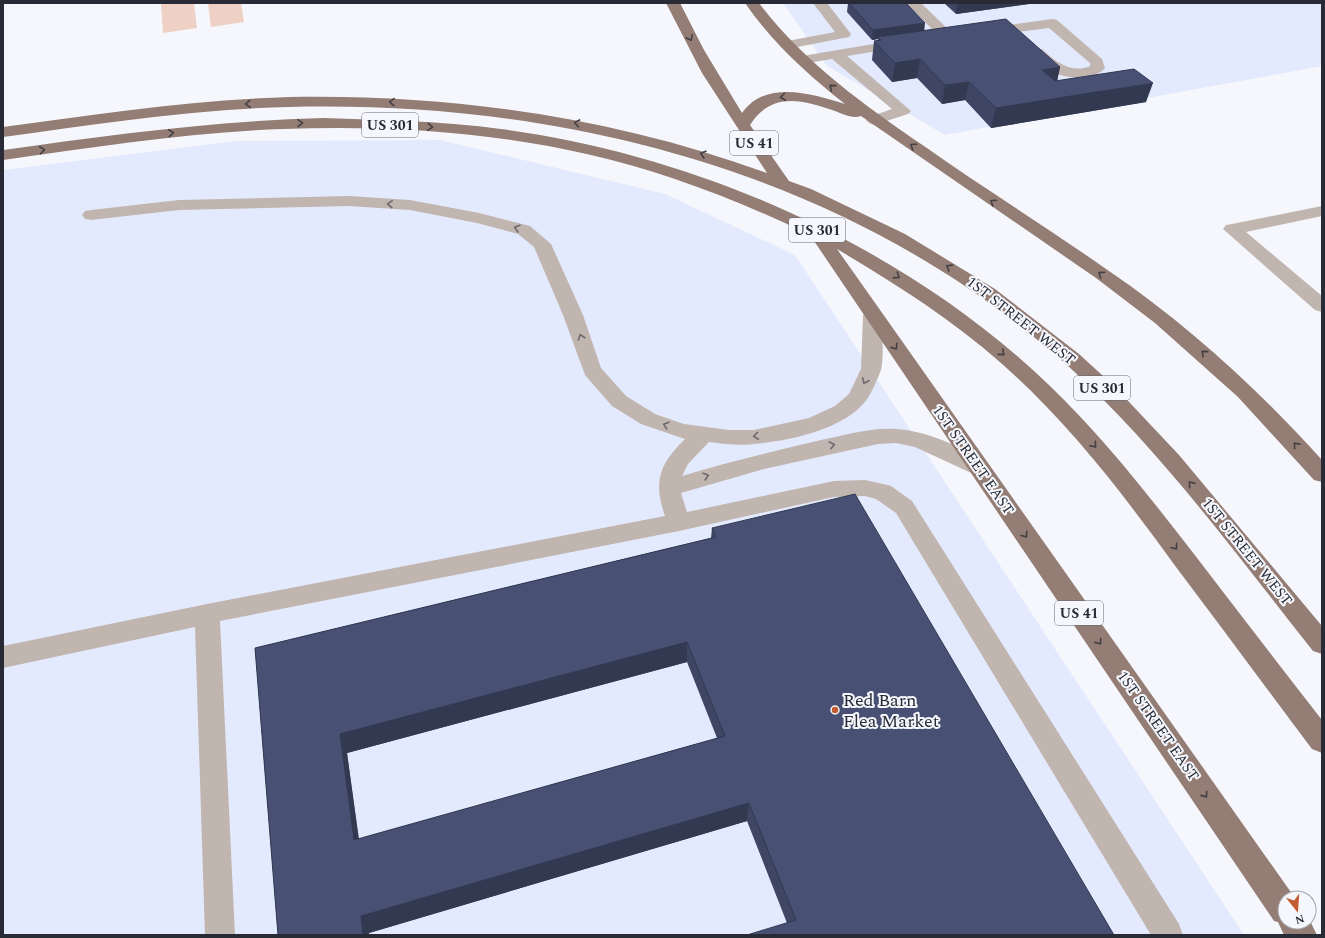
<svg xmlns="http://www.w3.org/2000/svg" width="1325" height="938" font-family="Spectral,serif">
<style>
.built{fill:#e4eafd}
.green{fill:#eed0c4}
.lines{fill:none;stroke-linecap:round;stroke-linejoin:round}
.minor{fill:#c1b5b0;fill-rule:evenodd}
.major{fill:#947d75;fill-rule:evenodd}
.wall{fill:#3e4664;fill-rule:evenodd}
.shaded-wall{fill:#323951}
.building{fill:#485174;stroke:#323951;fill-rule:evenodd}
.oneway{stroke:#434045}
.oneway2{stroke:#6d696c}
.poi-dot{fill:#c25b2f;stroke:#f5f7fc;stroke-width:1.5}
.labels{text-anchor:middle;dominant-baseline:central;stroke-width:4;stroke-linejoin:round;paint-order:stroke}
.shield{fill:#f5f7fc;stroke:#666871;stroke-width:1}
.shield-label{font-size:14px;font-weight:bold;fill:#282b35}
.street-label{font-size:15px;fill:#282b35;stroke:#f5f7fc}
.near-poi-label{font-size:18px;fill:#282b35;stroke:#f5f7fc;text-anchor:start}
</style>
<rect width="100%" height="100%" fill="#f5f7fc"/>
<g class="built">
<polygon points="783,3 1322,3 1322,66 945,135 827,66"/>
<polygon points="440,140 665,194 795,255 1244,935 3,935 3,170 236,141"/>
</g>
<g class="green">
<polygon points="161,3 194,3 197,28 163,33"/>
<polygon points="208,3 241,3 244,22 211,27"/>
</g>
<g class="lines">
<g class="minor">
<polygon points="813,3 827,3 851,34 849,37 787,49 782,48 780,45 782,42 835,32"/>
<polygon points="906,3 921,3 953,34 955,37 953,40 943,40"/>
<path d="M 1052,19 L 1057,20 L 1102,59 L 1105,68 C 1102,72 1097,74 1092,76 C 1069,82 1043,72 1030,52 L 1032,49 L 1042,49 C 1056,62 1071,74 1090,66 L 1090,63 L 1049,28 L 986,36 L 981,35 L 979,32 L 981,29 L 986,28 Z"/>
<polygon points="903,39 908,40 910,43 908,46 847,56 911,111 908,114 874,125 869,123 866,120 869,117 892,109 832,59 802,64 797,63 795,60 797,57 802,56"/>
<path d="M 349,196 L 410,200 L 479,213 L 530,226 L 551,244 L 583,315 L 601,368 L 626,396 L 655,414 L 684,424 L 729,430 L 754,430 L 809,418 L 835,406 L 849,394 L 861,369 L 863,315 L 866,311 L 873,309 L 880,311 L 883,315 C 882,329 884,358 881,370 C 877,380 871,395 864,403 C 841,430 788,441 754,444 C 739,446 724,444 709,442 L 688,464 L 682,476 C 728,462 774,451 821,440 C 846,435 871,427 896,429 C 928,431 957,446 985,460 L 988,466 L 985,472 L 977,474 L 969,472 L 915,447 L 896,443 L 878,444 L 764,469 L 681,493 L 687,512 L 834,481 L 865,480 L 883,484 L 891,486 L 912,501 L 1179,924 L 1183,935 L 1151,935 L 896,513 L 876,499 L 865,496 L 834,497 L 679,531 L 220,621 L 235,935 L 205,935 L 195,627 L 3,668 L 3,646 L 207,604 L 665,516 C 653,482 659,464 685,439 L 641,424 L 612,406 L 585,375 L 563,315 L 534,247 L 518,234 L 477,223 L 410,210 L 349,206 L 179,210 L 91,220 L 85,219 L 82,215 L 85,211 L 91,210 L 179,200 Z"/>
<polygon points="1322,206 1322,216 1246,232 1322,296 1322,312 1315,310 1223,229 1226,225 1232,224"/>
</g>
<g class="major">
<path d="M 666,3 L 680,3 L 704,50 L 742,113 C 765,79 814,94 845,104 C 808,75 772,42 745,3 L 759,3 C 804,62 863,104 924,146 C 985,189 1048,228 1109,271 C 1188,325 1258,389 1322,460 L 1322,482 L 1314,480 L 1238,397 L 1155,323 L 1096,278 L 861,116 C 852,119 843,114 835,111 C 802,100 772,91 750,125 L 789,181 L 811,189 L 905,234 L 995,289 L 1079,354 L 1114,386 L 1179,455 L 1322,626 L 1322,654 L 1313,651 C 1235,553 1160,449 1067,365 C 854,175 570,100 289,107 C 193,109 98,124 3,137 L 3,127 C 98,114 193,100 289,97 C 452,94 614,117 767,173 L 702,73 Z"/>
<path d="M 323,118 C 383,120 442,121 501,129 C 699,155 906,247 1050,386 C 1104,438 1149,496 1194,554 C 1237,610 1279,665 1322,720 L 1322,753 L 1312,749 C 1267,689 1222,628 1176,567 C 1123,494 1069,423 1001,363 C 950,318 894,283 837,249 L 1295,898 L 1285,898 L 1285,922 L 1309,922 L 1309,919 L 1317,935 L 1284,935 L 1278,922 L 1274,921 L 810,235 C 765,213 719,194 672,178 C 548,136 413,124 283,129 C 189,132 96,147 3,160 L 3,150 C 109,135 215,121 323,118 Z"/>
</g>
</g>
<g class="wall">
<polygon points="848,3 906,3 924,30 1060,67 1057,81 1146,102 991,128 965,100 942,104 917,78 892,82 872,60 874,41 878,41 878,39 872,40 847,12"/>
<polygon points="944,3 1029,3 1029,4 956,14"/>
<path d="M 712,528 L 1114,935 L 787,923 L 747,821 L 369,933 L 369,935 L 278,935 L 255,648 L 711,538 ZM 687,662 L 717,738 L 359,839 L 347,753 Z"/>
</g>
<g class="shaded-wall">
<polygon points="967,3 1029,3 1029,4 956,14 957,4"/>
<polygon points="925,23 924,33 878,37 878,39 872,40 873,30"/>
<polygon points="920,59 917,78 892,82 895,63"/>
<polygon points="1060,67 1056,86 1042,70"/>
<polygon points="969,82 965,100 942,104 945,85"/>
<polygon points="1153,83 1146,102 991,128 996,108"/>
<polygon points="687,642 687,662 347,753 361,858 354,840 340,734"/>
<polygon points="749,803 747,821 369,933 369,935 363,935 361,916"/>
</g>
<g class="building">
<polygon points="849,3 906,3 925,23 873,30"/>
<polygon points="956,3 967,3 957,4"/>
<polygon points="1006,19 1060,67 1042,70 1055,81 1134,69 1153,83 996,108 969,82 945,85 920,59 895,63 874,41 881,40 878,37"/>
<path d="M 855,494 L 1114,935 L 747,935 L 796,920 L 749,803 L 361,916 L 363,935 L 278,935 L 255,648 L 716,537 L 712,528 ZM 687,642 L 725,736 L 354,840 L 340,734 Z"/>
</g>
<defs><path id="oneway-chevron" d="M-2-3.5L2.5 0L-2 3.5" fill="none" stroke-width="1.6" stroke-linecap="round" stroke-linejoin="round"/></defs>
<g class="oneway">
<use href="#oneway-chevron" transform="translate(690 38) rotate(64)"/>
<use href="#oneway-chevron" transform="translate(832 87) rotate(-140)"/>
<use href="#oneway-chevron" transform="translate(783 97) rotate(173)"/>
<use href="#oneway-chevron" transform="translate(392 102) rotate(-178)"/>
<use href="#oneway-chevron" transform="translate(248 104) rotate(177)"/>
<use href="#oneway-chevron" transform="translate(300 123) rotate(-1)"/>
<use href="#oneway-chevron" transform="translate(577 123) rotate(-169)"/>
<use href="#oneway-chevron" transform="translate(430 127) rotate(4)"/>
<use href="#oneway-chevron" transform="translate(171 133) rotate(-6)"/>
<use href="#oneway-chevron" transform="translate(913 146) rotate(-145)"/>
<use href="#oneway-chevron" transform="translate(42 150) rotate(-8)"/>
<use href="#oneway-chevron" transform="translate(703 154) rotate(-164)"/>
<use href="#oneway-chevron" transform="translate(993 202) rotate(-146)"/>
<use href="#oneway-chevron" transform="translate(949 267) rotate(-148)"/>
<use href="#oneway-chevron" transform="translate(1101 274) rotate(-146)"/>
<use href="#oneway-chevron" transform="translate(897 276) rotate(33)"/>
<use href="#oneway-chevron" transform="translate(895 347) rotate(55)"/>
<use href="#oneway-chevron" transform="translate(1002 353) rotate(41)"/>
<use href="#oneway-chevron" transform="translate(1204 353) rotate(-139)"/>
<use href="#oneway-chevron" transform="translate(1094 445) rotate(49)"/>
<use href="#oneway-chevron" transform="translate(1296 445) rotate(-131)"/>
<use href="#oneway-chevron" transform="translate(1191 484) rotate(-130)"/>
<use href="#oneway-chevron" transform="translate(1025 535) rotate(55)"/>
<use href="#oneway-chevron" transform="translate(1175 547) rotate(53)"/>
<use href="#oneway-chevron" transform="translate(1099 642) rotate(55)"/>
<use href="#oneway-chevron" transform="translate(1205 795) rotate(55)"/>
</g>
<g class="oneway2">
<use href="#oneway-chevron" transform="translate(390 204) rotate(-176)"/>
<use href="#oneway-chevron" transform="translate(517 228) rotate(-164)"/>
<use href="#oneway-chevron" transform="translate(581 337) rotate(-109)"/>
<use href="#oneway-chevron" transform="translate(865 381) rotate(115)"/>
<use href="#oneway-chevron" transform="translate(666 425) rotate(-161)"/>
<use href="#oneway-chevron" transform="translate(756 436) rotate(174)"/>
<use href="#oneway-chevron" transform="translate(832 445) rotate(-13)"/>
<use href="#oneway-chevron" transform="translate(706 476) rotate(-17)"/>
</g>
<circle class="poi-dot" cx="835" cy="710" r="4"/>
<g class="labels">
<g class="shield">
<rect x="362" y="113" width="56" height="24" rx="3"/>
<rect x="730" y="131" width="48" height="24" rx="3"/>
<rect x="789" y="218" width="56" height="24" rx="3"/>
<rect x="1074" y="376" width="56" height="24" rx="3"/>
<rect x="1055" y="601" width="48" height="24" rx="3"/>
</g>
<g class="shield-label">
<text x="390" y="125">US 301</text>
<text x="754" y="143">US 41</text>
<text x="817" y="230">US 301</text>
<text x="1102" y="388">US 301</text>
<text x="1079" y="613">US 41</text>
</g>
<g class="street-label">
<text transform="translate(1021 321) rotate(38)">1ST STREET WEST</text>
<text transform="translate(973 460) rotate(55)">1ST STREET EAST</text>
<text transform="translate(1247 552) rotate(51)">1ST STREET WEST</text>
<text transform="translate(1158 726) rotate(55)">1ST STREET EAST</text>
</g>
<g class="near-poi-label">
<text x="843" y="700">Red Barn<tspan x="843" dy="21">Flea Market</tspan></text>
</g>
</g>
<rect width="1325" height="938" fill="none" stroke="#282b35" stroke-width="8"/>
<g transform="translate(1297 910) rotate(163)"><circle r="19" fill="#f5f7fc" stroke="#a3a5ac"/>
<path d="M0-3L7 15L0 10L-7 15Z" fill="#c25b2f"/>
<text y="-6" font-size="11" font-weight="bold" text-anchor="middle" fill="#282b35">N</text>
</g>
</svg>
